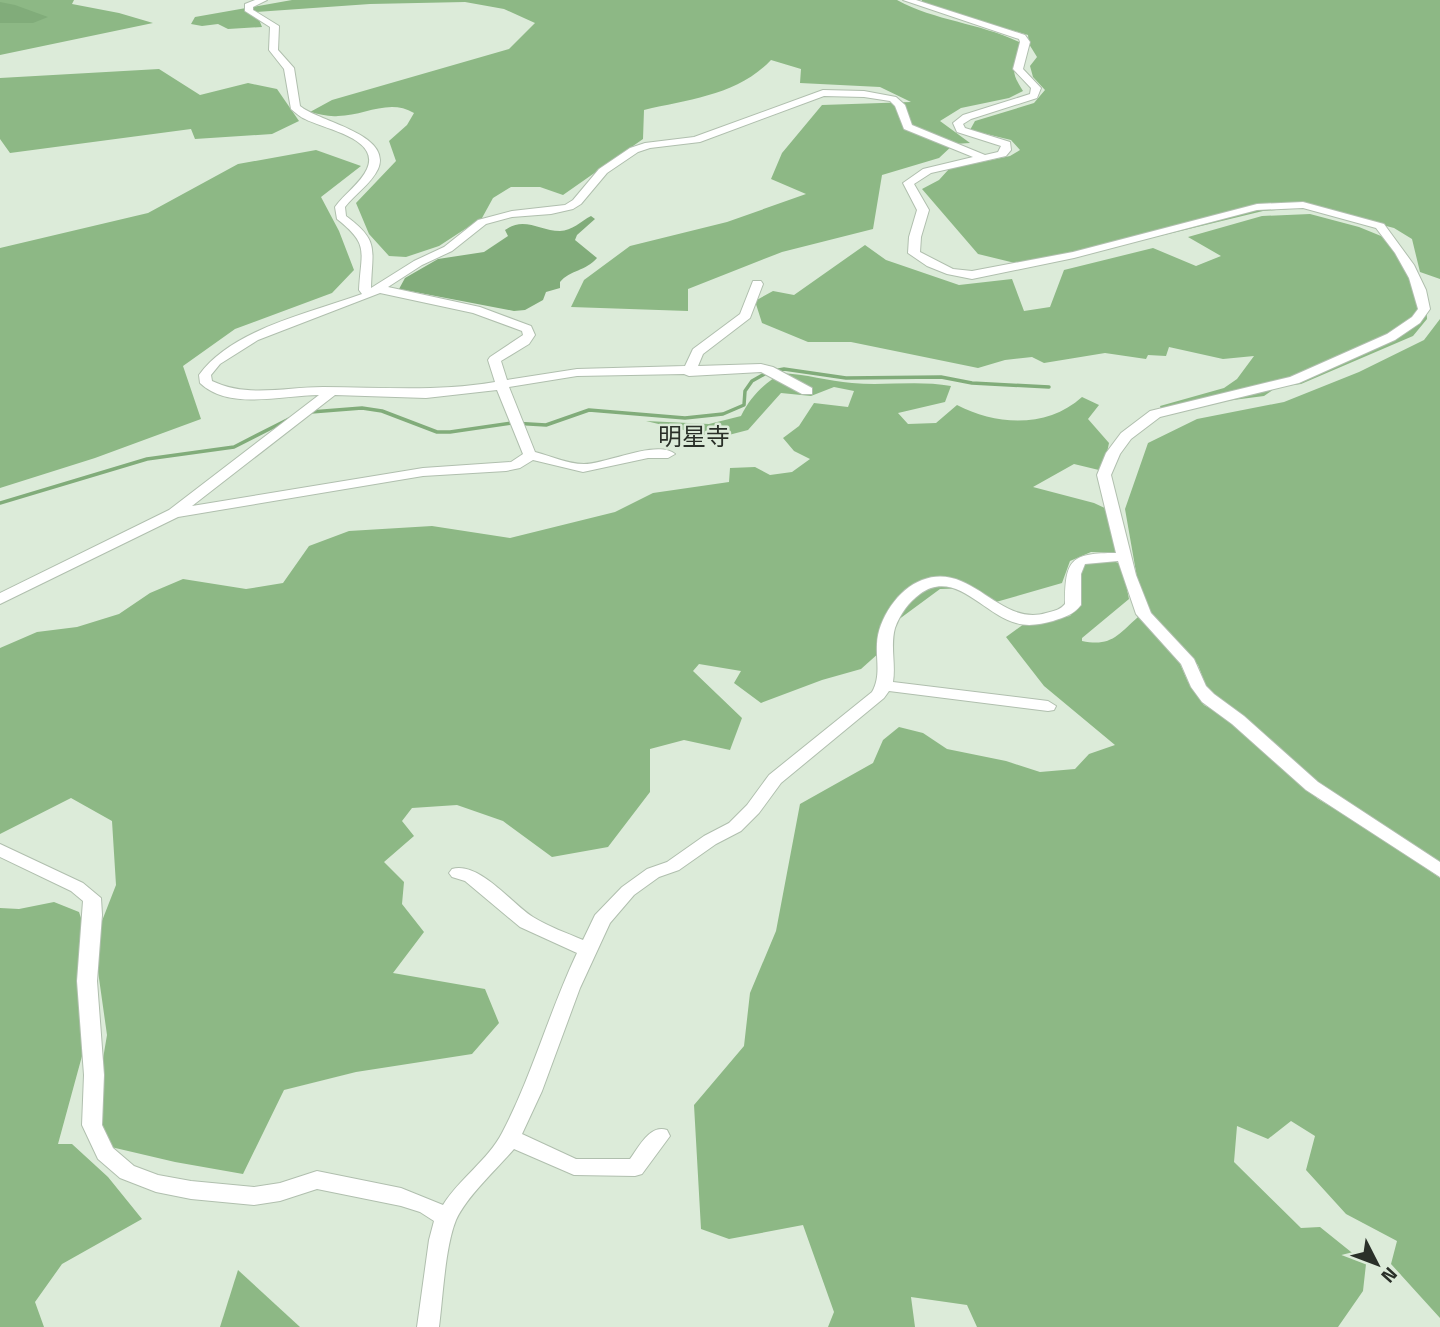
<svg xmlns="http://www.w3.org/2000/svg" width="1440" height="1327" font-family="'Titillium Web','Noto Sans JP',sans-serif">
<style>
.forest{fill:#8db885}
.water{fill:#81ac7a}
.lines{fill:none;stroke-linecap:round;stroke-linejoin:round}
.stream{stroke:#81ac7a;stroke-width:3.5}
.street-casing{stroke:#b0bfae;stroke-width:2}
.street{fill:#fff;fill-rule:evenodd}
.labels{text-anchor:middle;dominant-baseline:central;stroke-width:5;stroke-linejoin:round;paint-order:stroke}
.quarter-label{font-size:24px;fill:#2a3029;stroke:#dcebd9}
</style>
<rect width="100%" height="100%" fill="#dcebd9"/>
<g class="forest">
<polygon points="0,0 74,0 72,4 119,13 153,23 0,55"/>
<path d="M 292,0 L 897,0 C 935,21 980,23 1019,42 L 1022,54 C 1010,69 1013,75 1023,91 L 1009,98 L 961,108 L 940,121 L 970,143 L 954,144 L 939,158 L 882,175 L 873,229 L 782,252 L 688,289 L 688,311 L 571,307 L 584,280 L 630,246 L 727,222 L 806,194 L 771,179 L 782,153 L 822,105 L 911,102 L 880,87 L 800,83 L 801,69 L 771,60 C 738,95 690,99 644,110 L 643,139 L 563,195 L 540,187 L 511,187 L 493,198 L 482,218 L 439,246 L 406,257 L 389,256 L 369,234 L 356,203 L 396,161 L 389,141 L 407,125 L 414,113 C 389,98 364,116 338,116 C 329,117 319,114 310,112 L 332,100 L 509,49 L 535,23 L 504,9 L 465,2 L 370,4 L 256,12 L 262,27 L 228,29 L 218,24 L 202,26 L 191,24 L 195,17 Z"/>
<polygon points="922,0 1440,0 1440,279 1420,272 1412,239 1394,228 1313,207 1263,211 1032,267 978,254 922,189 939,180 949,169 1010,156 1020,150 1011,140 970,130 975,121 1034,103 1045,90 1033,77 1030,66 1037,57 1029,44 1028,35 921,4"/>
<polygon points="159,69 200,95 248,83 277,89 299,121 272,134 195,139 191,129 10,153 0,139 0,78"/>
<polygon points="316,150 361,166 321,197 339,231 354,270 332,293 235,329 183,366 201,419 95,458 0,488 0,248 148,213 238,164"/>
<polygon points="1310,214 1359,227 1381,236 1405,264 1426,297 1427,319 1413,336 1301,384 1277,387 1264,396 1210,403 1163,415 1160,406 1224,388 1237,379 1254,356 1223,359 1169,347 1166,356 1148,355 1146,359 1105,353 1044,363 1032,357 1005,360 978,368 851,342 808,342 762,323 755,301 773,291 794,295 865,245 886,260 959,285 1012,279 1024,311 1050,307 1064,270 1153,248 1196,266 1221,256 1188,237 1262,216"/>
<polygon points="1440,319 1440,866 1324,788 1210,696 1198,665 1156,621 1139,589 1125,509 1148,443 1197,419 1284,402 1359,372 1424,340"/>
<path d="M 781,373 C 806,374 828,381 852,383 C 885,386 918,380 951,386 L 945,402 L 898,413 L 908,424 L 936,423 L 957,405 C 997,426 1048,428 1082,397 L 1099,405 L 1088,419 L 1109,443 L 1103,471 L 1074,464 L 1033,487 L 1094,503 L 1109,510 L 1118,553 L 1091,552 L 1070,561 L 1062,583 L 996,602 L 968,588 L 940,589 L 883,631 L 880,652 L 861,669 L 822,680 L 761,703 L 734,683 L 741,671 L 699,664 L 693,671 L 742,718 L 730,750 L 684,740 L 650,749 L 650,792 L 608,847 L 552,857 L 503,821 L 457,805 L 412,808 L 402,821 L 414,836 L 384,862 L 404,882 L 402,904 L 424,932 L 393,973 L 485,989 L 499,1023 L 472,1054 L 356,1072 L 284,1090 L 243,1174 L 175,1162 L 94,1143 L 95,1106 L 107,1035 L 96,957 L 100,926 L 116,885 L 112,821 L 71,798 L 0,834 L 0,648 L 37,632 L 77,627 L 119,614 L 150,593 L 183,579 L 246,589 L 283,583 L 309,546 L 349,531 L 432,526 L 510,538 L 615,512 L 653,493 L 729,482 L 730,468 L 755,467 L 770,475 L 792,472 L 810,459 L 794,451 L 783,438 L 799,426 L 814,403 L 848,407 L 854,391 L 834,387 L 811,396 L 781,393 L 748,430 L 717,438 L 646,421 L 709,424 L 741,416 C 751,396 763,385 781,373 Z"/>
<path d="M 1112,560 L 1122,565 L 1129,599 L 1082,638 L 1082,641 C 1111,647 1118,635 1138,617 L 1177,657 L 1188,682 L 1204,705 L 1222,715 L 1245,733 L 1276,764 L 1318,799 L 1375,833 L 1440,878 L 1440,1318 L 1391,1264 L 1397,1241 L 1346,1214 L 1306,1170 L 1315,1136 L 1291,1121 L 1268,1139 L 1237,1126 L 1234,1162 L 1301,1228 L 1320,1227 L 1366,1264 L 1363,1291 L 1338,1327 L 977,1327 L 967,1305 L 911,1297 L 915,1327 L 828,1327 L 834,1312 L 803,1225 L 729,1239 L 701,1229 L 694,1105 L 744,1046 L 750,993 L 776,931 L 800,804 L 873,763 L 883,740 L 899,727 L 923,733 L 947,749 L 1006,761 L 1040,772 L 1075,769 L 1089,754 L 1115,745 L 1044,686 L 1006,637 L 1024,624 L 1070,616 L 1078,604 L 1078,567 L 1088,562 Z"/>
<polygon points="54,902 79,912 86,933 88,1034 58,1144 72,1144 108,1177 142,1219 62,1264 35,1302 44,1327 0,1327 0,908 19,909"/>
<polygon points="238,1270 300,1327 220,1327"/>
</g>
<g class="water">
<polygon points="0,2 15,5 48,17 33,23 0,23"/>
<path d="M 591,216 L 595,219 L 577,235 L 575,240 L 597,258 C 586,271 570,270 560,282 L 560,288 L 546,292 L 543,300 L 525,310 L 514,311 L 399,289 L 405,278 L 438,259 L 484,252 L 508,236 L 505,230 C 524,216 540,231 560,231 C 572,231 581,221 591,216 Z"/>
</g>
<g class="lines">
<g class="stream">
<polyline points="311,412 362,408 382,411 437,432 450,432 512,423 546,425 589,410 685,418 723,414 744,405 745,391 752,381 768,372 784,369 846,378 941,377 972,383 1049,387"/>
<polyline points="0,503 147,459 234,447 289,419"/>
</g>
<defs>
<path id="street" d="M 255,0 L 267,0 L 253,7 L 253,10 L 279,26 L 278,50 L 294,68 L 300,106 C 319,122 393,134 378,169 C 371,184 355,194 345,207 L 346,216 C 380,241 372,249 371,288 L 414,261 L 444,247 L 478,220 L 512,211 L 565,205 L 573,200 L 599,169 L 630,148 L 645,143 L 694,137 L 823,90 L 864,91 L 896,97 L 905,105 L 912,125 L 985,155 L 998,152 L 1001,146 L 957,132 L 953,123 L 963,115 L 1030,94 L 1031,88 L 1013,69 L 1020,42 L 1019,39 L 903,0 L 916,0 L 1025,35 L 1030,42 L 1023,69 L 1041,88 L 1037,98 L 971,119 L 963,124 L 965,128 L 1010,142 L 1011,150 L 1006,156 L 931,173 L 914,184 L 929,210 L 921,237 L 920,252 L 953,269 L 972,271 L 1073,252 L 1257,204 L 1303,202 L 1384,224 L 1414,265 L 1426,290 L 1430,309 L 1420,323 L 1395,340 L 1299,383 L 1160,417 L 1131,439 L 1120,454 L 1111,475 L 1136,575 L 1151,613 L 1194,659 L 1206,686 L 1214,694 L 1244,716 L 1318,782 L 1440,862 L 1440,877 L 1306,790 L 1232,724 L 1202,702 L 1191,687 L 1181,664 L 1136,614 L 1118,561 L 1085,564 L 1081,574 L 1081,605 C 1073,615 1065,617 1053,621 C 1041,624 1029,627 1016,623 C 984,615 955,568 920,594 C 909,602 900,614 895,628 C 890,646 896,664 893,682 L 1048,701 L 1056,706 L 1054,710 L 1048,711 L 889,691 L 884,698 L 781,783 L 759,813 L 741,831 L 716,844 L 679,870 L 659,877 L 634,895 L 610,923 L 580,988 L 542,1091 L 522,1134 L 576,1159 L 630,1159 C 639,1147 650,1124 667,1130 L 670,1136 L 642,1174 L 635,1176 L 574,1175 L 514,1149 C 497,1169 467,1196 456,1220 C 445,1247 443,1297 439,1327 L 417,1327 L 429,1240 L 434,1221 L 420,1212 L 401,1206 L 317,1189 L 280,1201 L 254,1205 L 191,1199 L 156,1192 L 120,1178 L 98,1159 L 82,1125 L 84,1075 L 77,981 L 83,901 L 71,891 L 0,857 L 0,844 L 83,883 L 101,898 L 102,915 L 97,981 L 104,1075 L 102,1125 L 113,1148 L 134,1166 L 158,1175 L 191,1181 L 254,1187 L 280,1183 L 317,1171 L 401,1188 L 443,1205 C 459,1179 488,1160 502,1133 C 532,1076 549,1012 577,953 L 520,927 L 465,881 L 452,877 L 449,873 L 452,869 C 479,861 512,904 533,917 C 549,927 567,933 583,940 L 595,915 L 622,887 L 647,869 L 667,862 L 704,836 L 729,823 L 747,805 L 769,775 L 872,692 C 881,676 876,661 877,644 C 878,619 898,589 922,580 C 972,561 999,627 1046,613 C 1054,611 1060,610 1065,604 C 1065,559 1071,553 1116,553 L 1097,475 L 1106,453 L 1121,433 L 1150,411 L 1290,377 L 1387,334 L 1412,317 L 1418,309 L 1409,278 L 1395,253 L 1376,228 L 1303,208 L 1257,210 L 1074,258 L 972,279 L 947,274 L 927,266 L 908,253 L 909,237 L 917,210 L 903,183 L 923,169 L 973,157 L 904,129 L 895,106 L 890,101 L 864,97 L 824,96 L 700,142 L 650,148 L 638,152 L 607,173 L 581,204 L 573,209 L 551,214 L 512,217 L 486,224 L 452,251 L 422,265 L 388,287 L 480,307 L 531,326 L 535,335 L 529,344 L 501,361 L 507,380 L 577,369 L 685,366 L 693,349 L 740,314 L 753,281 L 761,281 L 763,284 L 750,318 L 703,354 L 698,366 L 761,364 L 773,367 L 812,388 L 812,394 L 802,394 L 761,372 L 689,376 L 684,374 L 577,376 L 509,387 L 535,452 C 551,456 567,464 584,464 C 607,464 657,439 675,454 L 668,458 L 648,458 L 583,472 L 533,460 L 520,468 L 506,471 L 423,476 L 178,517 L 0,604 L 0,593 L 169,510 L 319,395 C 283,395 229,411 200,383 L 199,375 C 232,329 310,313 362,294 L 359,290 C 361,251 370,245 337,219 L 335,207 C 344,194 361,183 367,169 C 381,138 323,129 305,119 C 300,117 296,113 291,109 L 284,69 L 269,50 L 270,27 L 245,11 L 245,4 ZM 380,293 L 473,313 L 522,331 L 523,335 L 490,357 L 488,360 L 495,382 C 437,392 381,387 323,387 C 286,387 247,398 212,381 L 211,375 L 220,364 L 258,340 ZM 497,390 L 523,454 L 511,462 L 423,468 L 192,506 L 335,395 L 426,398 Z"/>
</defs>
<use href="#street" class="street-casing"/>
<use href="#street" class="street"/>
</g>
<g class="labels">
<g class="quarter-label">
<text x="694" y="436">明星寺</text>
</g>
</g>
<g transform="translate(1377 1264) rotate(132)" stroke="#dcebd9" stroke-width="5" paint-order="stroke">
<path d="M0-5L12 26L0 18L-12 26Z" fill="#2a3029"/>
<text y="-10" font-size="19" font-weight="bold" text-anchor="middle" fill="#2a3029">N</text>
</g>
</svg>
